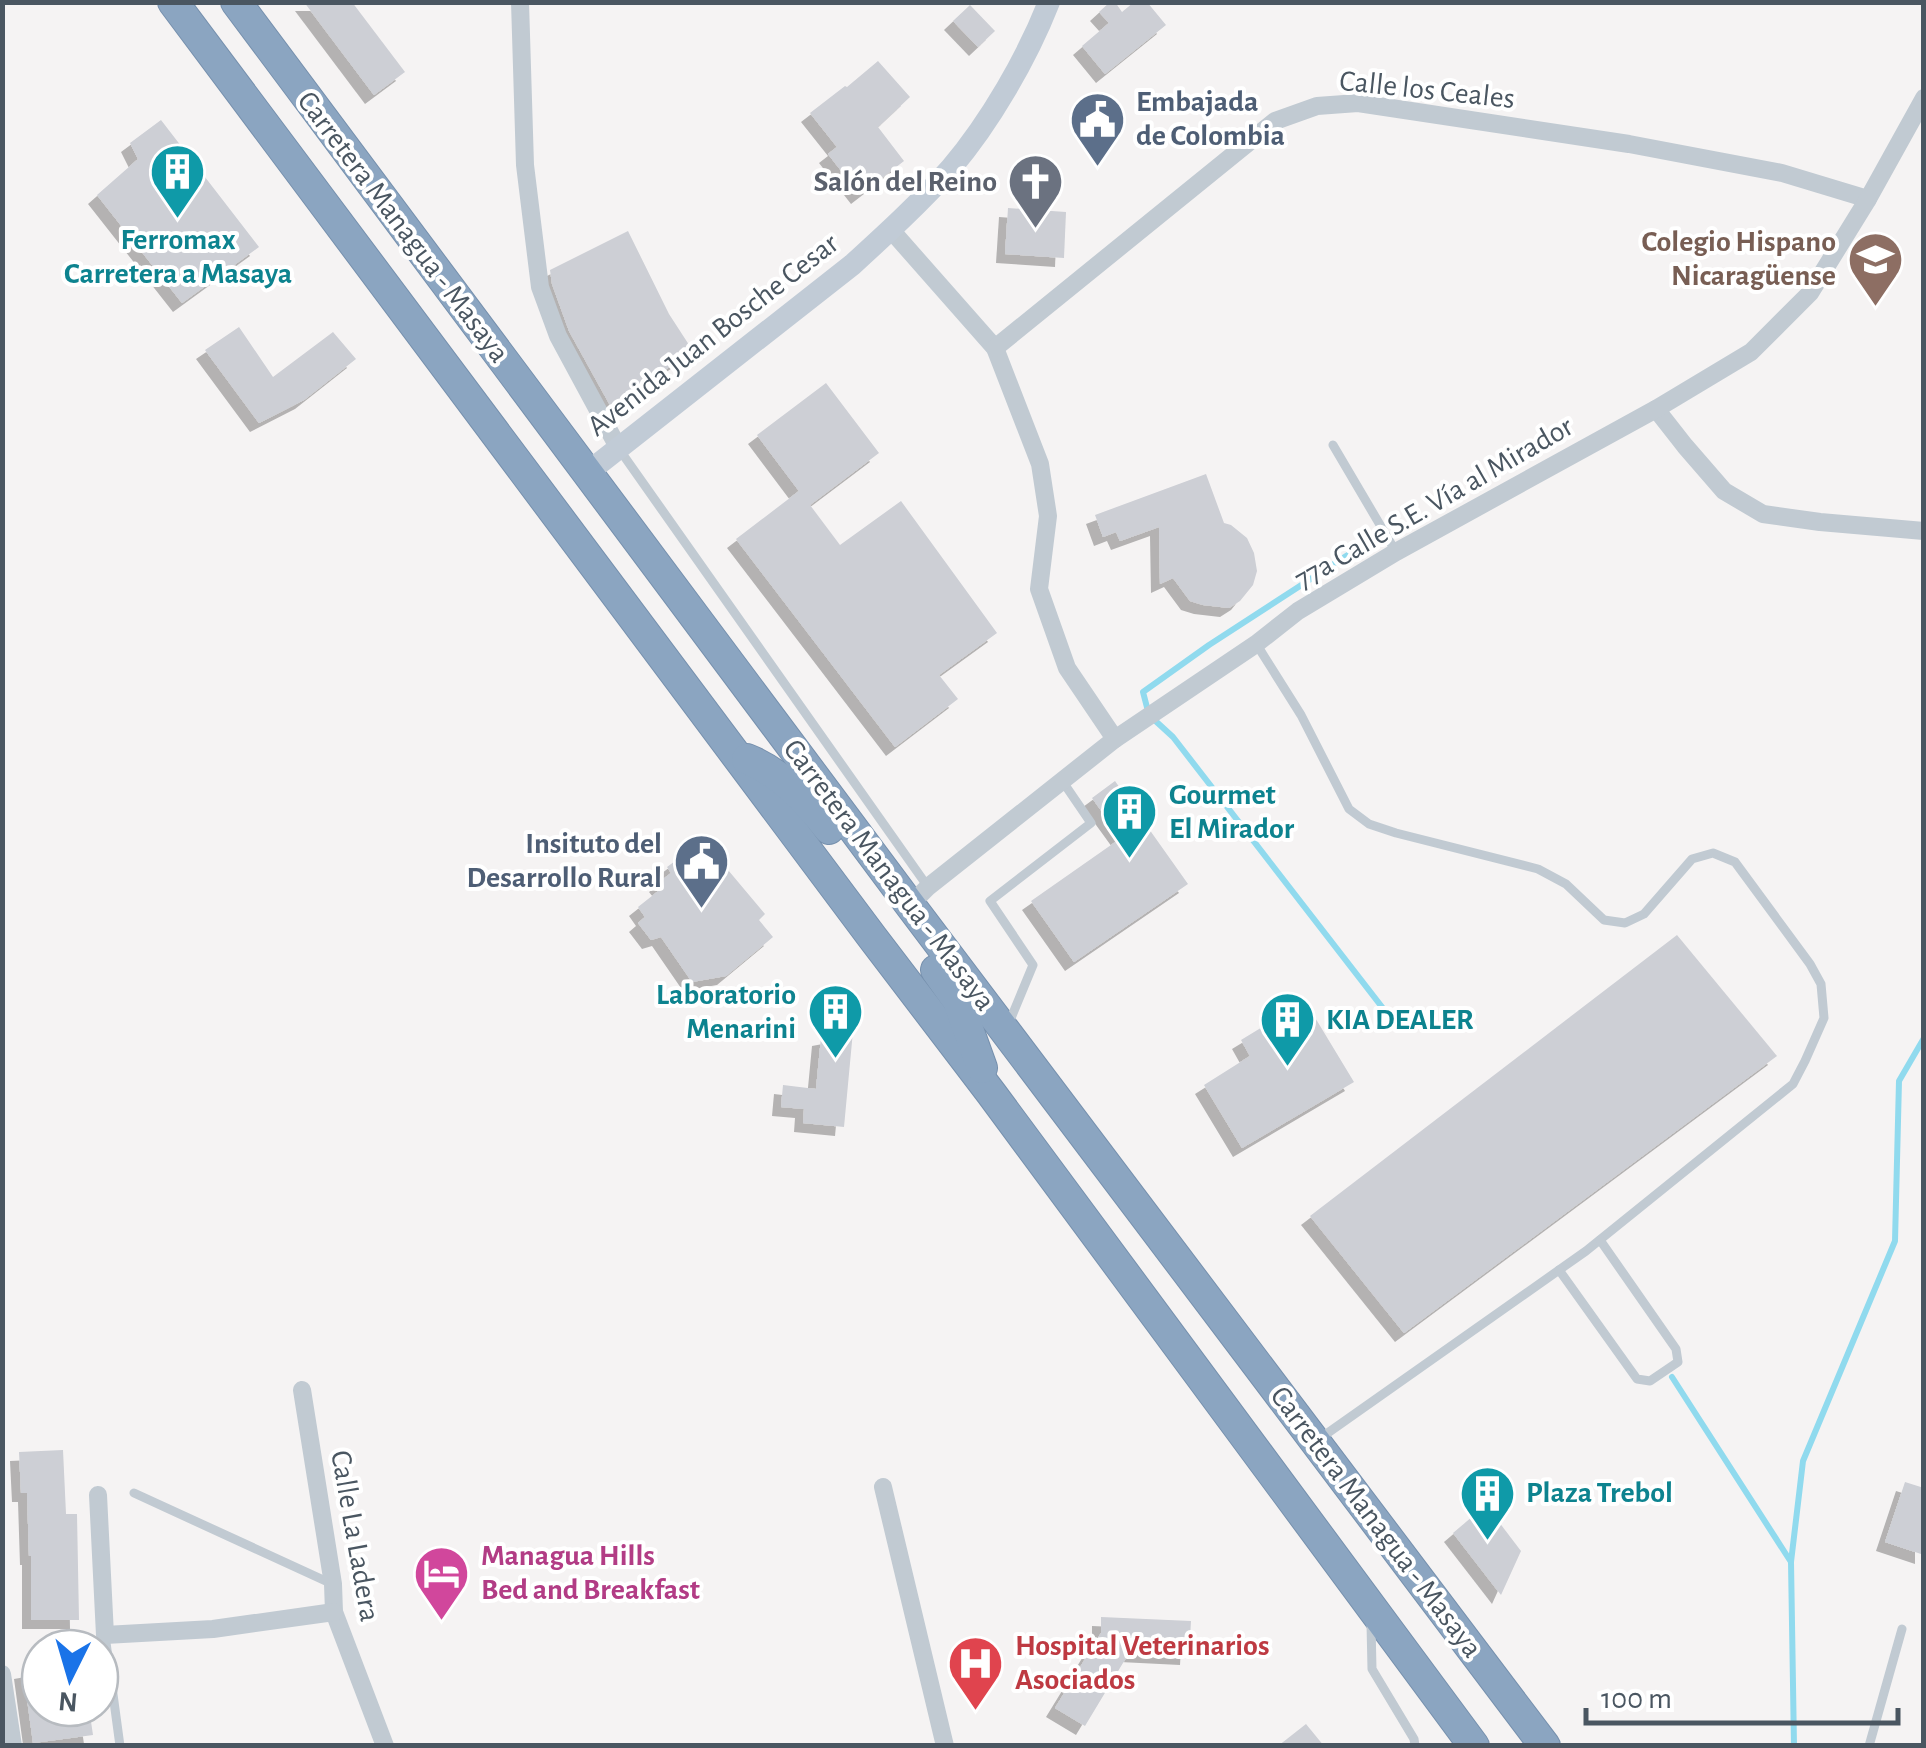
<svg xmlns="http://www.w3.org/2000/svg" width="1926" height="1748" font-family="'Alegreya Sans',sans-serif">
<style>
.lines{fill:none;stroke-linecap:round;stroke-linejoin:round}
.stream{stroke:#90daee;stroke-width:6}
.building{fill:#cdcfd5;filter:url(#shadow)}
.highway-casing{stroke:#7690ad;stroke-width:32}
.lane{stroke:#c1cad2;stroke-width:9}
.street{stroke:#c1cad2;stroke-width:18}
.secondary{stroke:#c1cbd6;stroke-width:22}
.highway{stroke:#8ba5c1;stroke-width:30}
.labels{text-anchor:middle;dominant-baseline:central;stroke-width:8;stroke-linejoin:round;paint-order:stroke}
.street-label{font-size:30px;fill:#4a5661;stroke:#fff}
.service-label{font-size:30px;font-weight:bold;fill:#4e5e75;stroke:#fff;text-anchor:start}
.worship-label{font-size:30px;font-weight:bold;fill:#5b616d;stroke:#fff;text-anchor:end}
.culture-label{font-size:30px;font-weight:bold;fill:#0d838f;stroke:#fff;text-anchor:start}
.education-label{font-size:30px;font-weight:bold;fill:#785e54;stroke:#fff;text-anchor:end}
.hotel-label{font-size:30px;font-weight:bold;fill:#b23c85;stroke:#fff;text-anchor:start}
.health-label{font-size:30px;font-weight:bold;fill:#be3a42;stroke:#fff;text-anchor:start}
</style>
<defs>
<filter id="shadow"><feDropShadow dx="-9" dy="9" stdDeviation="0" flood-color="#0004"/></filter>
</defs>
<rect width="100%" height="100%" fill="#f5f3f3"/>
<g class="lines">
<g class="stream">
<polyline points="1377,536 1209,645 1143,692 1149,715 1173,737 1399,1029"/>
<polyline points="1672,1377 1791,1562 1794,1746"/>
<polyline points="1791,1562 1803,1461 1895,1241 1899,1081 1924,1038"/>
</g>
</g>
<g class="building">
<polygon points="304,2 352,2 405,72 374,95"/>
<polygon points="1110,2 1115,2 1122,12 1134,2 1147,2 1166,25 1105,74 1082,46 1109,23 1099,12"/>
<polygon points="970,5 995,31 978,47 953,21"/>
<polygon points="878,61 910,97 878,127 904,161 860,195 828,154 837,147 810,113 845,86 847,87"/>
<polygon points="161,120 259,247 182,303 97,195 138,159 130,143"/>
<polygon points="1008,208 1066,212 1064,258 1005,254"/>
<polygon points="628,231 669,314 693,351 611,407 569,331 552,284 550,270"/>
<polygon points="239,327 273,377 333,332 356,359 304,400 259,423 205,350"/>
<polygon points="826,383 879,453 810,505 840,545 901,501 997,633 939,675 958,699 895,747 736,539 799,491 757,435"/>
<polygon points="1206,474 1224,523 1231,525 1247,538 1254,553 1257,571 1253,585 1240,601 1229,608 1203,605 1190,601 1173,578 1160,584 1159,527 1120,541 1116,532 1103,537 1095,515"/>
<polygon points="1115,781 1188,884 1074,962 1031,901 1121,838 1092,798"/>
<polygon points="698,844 715,866 723,864 765,914 759,920 773,937 726,976 692,982 661,937 651,940 638,923 645,917 638,907 662,888 658,883 671,873 667,867"/>
<polygon points="1677,935 1777,1056 1404,1333 1310,1216"/>
<polygon points="1305,1001 1354,1082 1242,1148 1204,1085 1250,1056 1241,1040"/>
<polygon points="853,1031 844,1127 803,1123 804,1109 781,1107 783,1085 816,1089 821,1037"/>
<polygon points="63,1450 66,1514 77,1514 79,1620 31,1620 31,1556 29,1556 27,1493 21,1493 19,1452"/>
<polygon points="1905,1482 1924,1488 1924,1555 1885,1542"/>
<polygon points="1486,1505 1521,1551 1501,1595 1453,1533"/>
<polygon points="1101,1617 1191,1621 1189,1656 1129,1653 1085,1726 1055,1708 1101,1633"/>
<polygon points="40,1667 40,1708 89,1708 93,1735 33,1743 23,1670"/>
<polygon points="1306,1724 1324,1746 1278,1746"/>
</g>
<g class="lines">
<defs>
<g id="highway">
<polyline points="173,2 872,937 991,1093 1474,1746"/>
<polyline points="236,2 910,905 1545,1746"/>
<path d="M 747,759 C 782,773 807,801 829,829"/>
<polyline points="936,970 958,1001 982,1068"/>
</g>
</defs>
<use href="#highway" class="highway-casing"/>
<g class="lane">
<polyline points="1333,445 1396,552"/>
<polyline points="619,449 928,887"/>
<polyline points="1257,645 1301,715 1349,809 1369,824 1396,833 1538,869 1566,884 1604,920 1625,923 1644,914 1692,859 1713,853 1735,862 1810,964 1821,984 1824,1018 1805,1061 1793,1084 1586,1251 1322,1437"/>
<polyline points="1009,1023 1033,965 990,901 1091,823 1063,782"/>
<polyline points="1559,1270 1637,1379 1650,1381 1678,1362 1676,1349 1600,1240"/>
<polyline points="134,1493 330,1583"/>
<polyline points="1371,1624 1372,1669 1414,1739 1415,1746"/>
<polyline points="105,1635 120,1746"/>
<polyline points="1869,1746 1902,1629"/>
</g>
<g class="street">
<polyline points="520,2 525,165 540,287 558,336 619,449"/>
<polyline points="891,230 995,348 1040,464 1048,516 1039,589 1067,668 1115,739"/>
<polyline points="995,348 1275,121 1317,106 1358,103 1629,144 1782,173 1868,199"/>
<polyline points="1656,409 1685,446 1724,491 1763,514 1820,522 1924,531"/>
<polyline points="910,905 928,887 1115,739 1256,644 1298,611 1396,552 1656,409 1751,352 1810,293 1868,199 1924,98"/>
<polyline points="302,1390 333,1584 334,1612 385,1746"/>
<polyline points="883,1487 945,1746"/>
<polyline points="98,1495 105,1635 213,1629 334,1612"/>
<polyline points="2,1674 13,1746"/>
</g>
<path class="secondary" d="M 587,473 L 852,265 C 886,234 921,202 951,168 C 990,122 1027,58 1049,2"/>
<use href="#highway" class="highway"/>
</g>
<defs>
<symbol id="civic-pin" viewBox="-11 -11 22 30"><path d="M0 17L-7.5 6A9.5 9.5 0 1 1 7.5 6Z" fill="#5c6f8a" stroke="#fff"/><path d="M-.6-6.5H3V-4.5H.6V-3L4-1V1h2V6H-6V1h2V-1L-.6-3ZM-1.2 2.5V6h2.4V2.5Z" fill="#fff"/></symbol>
<symbol id="building-pin" viewBox="-11 -11 22 30"><path d="M0 17L-7.5 6A9.5 9.5 0 1 1 7.5 6Z" fill="#0f9aa8" stroke="#fff"/><path d="M-4-6H4V6H1V3H-1V6H-4ZM-2.5-4.3h1.7v1.8h-1.7ZM.8-4.3h1.7v1.8H.8ZM-2.5-1h1.7V.8h-1.7ZM.8-1h1.7V.8H.8Z" fill="#fff"/></symbol>
<symbol id="church-pin" viewBox="-11 -11 22 30"><path d="M0 17L-7.5 6A9.5 9.5 0 1 1 7.5 6Z" fill="#6b7280" stroke="#fff"/><path d="M-1.2-6h2.4v3.5h3.3v2.4h-3.3V6h-2.4V-.1h-3.3v-2.4h3.3Z" fill="#fff"/></symbol>
<symbol id="school-pin" viewBox="-11 -11 22 30"><path d="M0 17L-7.5 6A9.5 9.5 0 1 1 7.5 6Z" fill="#8d6e63" stroke="#fff"/><path d="M0-5L7-2L0 1L-7-2ZM-4 1L0 2.5L4 1V4Q0 6-4 4Z" fill="#fff"/></symbol>
<symbol id="hotel-pin" viewBox="-11 -11 22 30"><path d="M0 17L-7.5 6A9.5 9.5 0 1 1 7.5 6Z" fill="#d1479c" stroke="#fff"/><path d="M-6-4.5h1.5V1H6V5H4.5V3h-9V5H-6ZM-4 0a1.8 1.8 0 1 1 3.6 0ZM.5 0V-2.5h3Q6-2.5 6 0Z" fill="#fff"/></symbol>
<symbol id="hospital-pin" viewBox="-11 -11 22 30"><path d="M0 17L-7.5 6A9.5 9.5 0 1 1 7.5 6Z" fill="#e0444e" stroke="#fff"/><path d="M-5-5h3v3.5h4V-5h3V5h-3V1.5h-4V5h-3Z" fill="#fff"/></symbol>
</defs>
<g fill-rule="evenodd">
<use href="#civic-pin" x="1066" y="88" width="63" height="86"/>
<use href="#building-pin" x="146" y="140" width="63" height="86"/>
<use href="#church-pin" x="1004" y="150" width="63" height="86"/>
<use href="#school-pin" x="1844" y="228" width="63" height="86"/>
<use href="#building-pin" x="1098" y="780" width="63" height="86"/>
<use href="#civic-pin" x="670" y="830" width="63" height="86"/>
<use href="#building-pin" x="804" y="980" width="63" height="86"/>
<use href="#building-pin" x="1256" y="988" width="63" height="86"/>
<use href="#building-pin" x="1456" y="1462" width="63" height="86"/>
<use href="#hotel-pin" x="410" y="1542" width="63" height="86"/>
<use href="#hospital-pin" x="944" y="1632" width="63" height="86"/>
</g>
<g class="labels">
<g class="street-label">
<text transform="translate(1427 90) rotate(6)">Calle los Ceales</text>
<text transform="translate(403 227) rotate(53)">Carretera Managua - Masaya</text>
<text transform="translate(713 335) rotate(-38)">Avenida Juan Bosche Cesar</text>
<text transform="translate(1434 503) rotate(-30)">77a Calle S.E. Vía al Mirador</text>
<text transform="translate(889 875) rotate(53)">Carretera Managua - Masaya</text>
<text transform="translate(1376 1522) rotate(53)">Carretera Managua - Masaya</text>
<text transform="translate(355 1536) rotate(80)">Calle La Ladera</text>
</g>
<g class="service-label">
<text x="1136" y="102">Embajada<tspan x="1136" dy="34">de Colombia</tspan></text>
<text x="662" y="844" text-anchor="end">Insituto del<tspan x="662" dy="34">Desarrollo Rural</tspan></text>
</g>
<g class="worship-label">
<text x="997" y="182">Salón del Reino</text>
</g>
<g class="culture-label">
<text x="178" y="240" text-anchor="middle">Ferromax<tspan x="178" dy="34">Carretera a Masaya</tspan></text>
<text x="1169" y="795">Gourmet<tspan x="1169" dy="34">El Mirador</tspan></text>
<text x="796" y="995" text-anchor="end">Laboratorio<tspan x="796" dy="34">Menarini</tspan></text>
<text x="1326" y="1020">KIA DEALER</text>
<text x="1526" y="1493">Plaza Trebol</text>
</g>
<g class="education-label">
<text x="1836" y="242">Colegio Hispano<tspan x="1836" dy="34">Nicaragüense</tspan></text>
</g>
<g class="hotel-label">
<text x="481" y="1556">Managua Hills<tspan x="481" dy="34">Bed and Breakfast</tspan></text>
</g>
<g class="health-label">
<text x="1015" y="1646">Hospital Veterinarios<tspan x="1015" dy="34">Asociados</tspan></text>
</g>
</g>
<rect width="1926" height="1748" fill="none" stroke="#4a5661" stroke-width="10"/>
<g transform="translate(70 1678) rotate(185)"><circle r="48" fill="#ffffff" stroke="#b7bbc0" stroke-width="2.5"/>
<path d="M0-8L18 38L0 25L-18 38Z" fill="#1a73e8"/>
<text y="-15" font-size="28" font-weight="bold" text-anchor="middle" fill="#4a5661">N</text>
</g>
<path d="M1586 1708v15h312v-15" fill="none" stroke="#4a5661" stroke-width="5"/>
<text x="1601" y="1708" font-size="30" fill="#4a5661" stroke="#ffffff" stroke-width="8" paint-order="stroke">100 m</text>
</svg>
